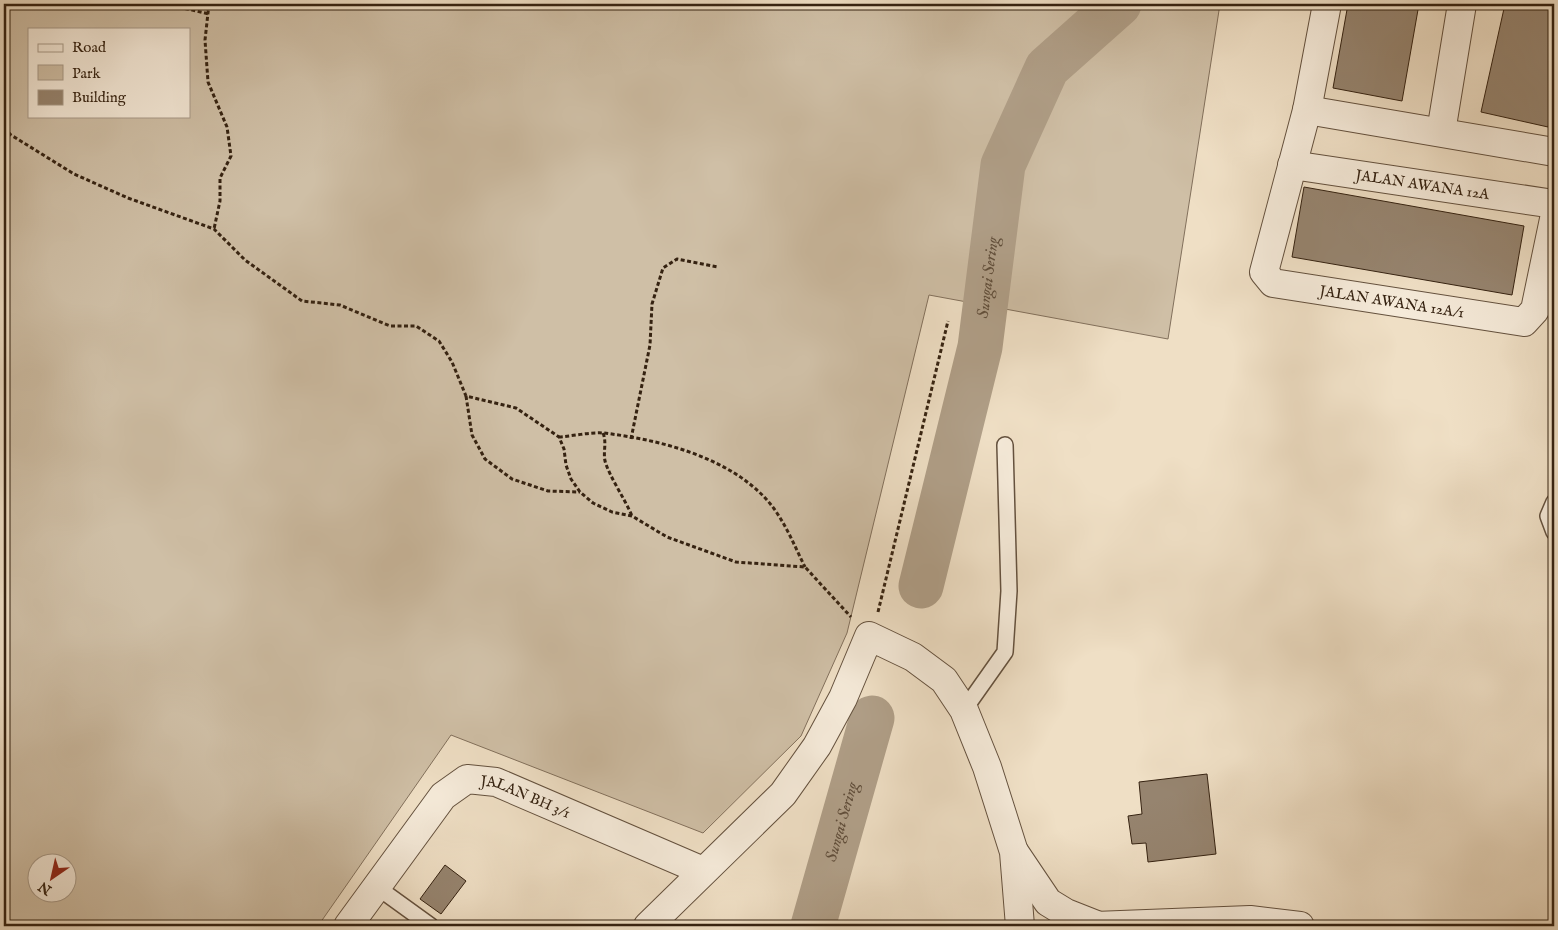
<svg xmlns="http://www.w3.org/2000/svg" width="1558" height="930" font-family="'IM FELL English',serif">
<style>
.green{fill:#cfbfa6;stroke:#82705c;fill-rule:evenodd}
.lines{fill:none;stroke-linecap:round;stroke-linejoin:round}
.river{stroke:#b09f88;stroke-width:45}
.building{fill:#96846f;stroke:#352211}
.lane-casing{stroke:#64513e;stroke-width:18}
.street-casing{stroke:#64513e;stroke-width:30}
.path{stroke:#352211;stroke-width:3;stroke-dasharray:4 2.5;stroke-linecap:butt}
.lane{stroke:#f5ead9;stroke-width:15}
.street{stroke:#f5ead9;stroke-width:28}
.labels{text-anchor:middle;dominant-baseline:central;stroke-width:4.5;stroke-linejoin:round;paint-order:stroke}
.street-label{font-size:15px;fill:#352211;stroke:#f5ead9}
.water-label{font-size:16px;font-style:italic;fill:#604e3b;stroke:#f5ead9}
</style>
<rect width="100%" height="100%" fill="#efdfc5"/>
<filter id="stains"><feTurbulence type="fractalNoise" baseFrequency=".004" numOctaves="4"/><feColorMatrix values="0 0 0 0 .2 0 0 0 0 .09 0 0 0 0 .02 0 0 0 .5 -.17"/></filter>
<radialGradient id="worn" r=".72"><stop offset=".6" stop-color="#630" stop-opacity="0"/><stop offset="1" stop-color="#630" stop-opacity=".3"/></radialGradient>
<path class="green" d="M 4,4 L 1220,4 L 1168,339 L 929,295 L 847,633 L 801,736 L 703,833 L 451,735 L 318,926 L 4,926 ZM 29,29 L 189,29 L 189,116 L 29,116 ZM 38,862 L 68,862 L 68,892 L 38,892 Z"/>
<g class="lines">
<g class="river">
<path id="s1" d="M 921,586 L 980,347 L 1003,165 L 1047,68 L 1119,4"/>
<path id="s2" d="M 813,926 L 872,718"/>
</g>
</g>
<g class="building">
<polygon points="1348,4 1419,4 1402,101 1333,88"/>
<polygon points="1505,4 1554,4 1554,101 1548,127 1481,112"/>
<polygon points="1304,187 1524,226 1512,295 1292,257"/>
<polygon points="1207,774 1216,854 1148,862 1146,843 1132,844 1128,816 1142,814 1139,782"/>
<polygon points="445,865 466,881 441,914 420,899"/>
</g>
<g class="lines">
<defs>
<g id="lane">
<polyline points="1554,502 1548,516 1554,532"/>
<polyline points="964,710 1005,652 1009,591 1005,445"/>
<polyline points="377,887 431,926"/>
</g>
<g id="street">
<path id="s3" d="M 1327,4 L 1307,110 L 1264,272 L 1273,283 L 1524,322 L 1535,310 L 1554,219"/>
<polyline points="1307,110 1554,152"/>
<polyline points="1441,132 1462,4"/>
<path id="s4" d="M 1292,165 L 1554,204"/>
<polyline points="1015,853 1048,902 1066,913 1099,926"/>
<path id="s5" d="M 348,926 L 443,796 L 467,779 L 496,782 L 703,871"/>
<polyline points="648,926 783,794 817,746 843,698 869,636 913,657 944,680 964,710 987,767 1014,852 1020,926"/>
<polyline points="1095,926 1250,920 1300,926"/>
</g>
</defs>
<use href="#lane" class="lane-casing"/>
<use href="#street" class="street-casing"/>
<g class="path">
<polyline points="166,4 209,14"/>
<polyline points="209,4 205,40 208,82 227,127 231,156 220,178 220,201 214,229"/>
<polyline points="4,128 11,135 74,174 128,198 214,229 245,260 302,301 340,305 390,326 416,326 439,341 452,362 466,396 516,408 559,437 564,449 566,465 571,479 580,492 593,503 612,512 632,516 667,537 736,562 805,567 851,617"/>
<polyline points="466,396 472,435 485,459 512,479 548,491 580,492"/>
<path d="M 603,433 C 607,443 603,451 605,461 C 609,476 625,499 632,516"/>
<path d="M 559,437 C 573,436 590,432 604,433 C 661,440 728,457 767,500 C 784,519 794,545 805,567"/>
<polyline points="631,439 650,345 652,304 663,268 677,259 718,267"/>
<polyline points="878,612 948,321"/>
</g>
<use href="#lane" class="lane"/>
<use href="#street" class="street"/>
</g>
<g class="labels">
<g class="street-label">
<text stroke="none"><textPath href="#s4" startOffset="132">JALAN AWANA 12A</textPath></text>
<text stroke="none"><textPath href="#s3" startOffset="410">JALAN AWANA 12A/1</textPath></text>
<text stroke="none"><textPath href="#s5" startOffset="252">JALAN BH 3/1</textPath></text>
</g>
<g class="water-label">
<text stroke="none"><textPath href="#s1" startOffset="316">Sungai Sering</textPath></text>
<text stroke="none"><textPath href="#s2" startOffset="108">Sungai Sering</textPath></text>
</g>
</g>
<rect width="1558" height="930" fill="none" stroke="#efdfc5" stroke-width="20"/>
<rect x="5" y="5" width="1548" height="920" fill="none" stroke="#352211" stroke-width="2.5"/>
<rect x="10" y="10" width="1538" height="910" fill="none" stroke="#352211"/>
<rect x="28" y="28" width="162" height="90" fill="#f5ead9" stroke="#a89a89"/>
<rect x="38" y="44" width="25" height="8" fill="#f5ead9" stroke="#a89a89"/>
<text x="72" y="52" font-size="15" fill="#352211">Road</text>
<rect x="38" y="65" width="25" height="15" fill="#cfbfa6" stroke="#a89a89"/>
<text x="72" y="78" font-size="15" fill="#352211">Park</text>
<rect x="38" y="90" width="25" height="15" fill="#96846f" stroke="#a89a89"/>
<text x="72" y="102" font-size="15" fill="#352211">Building</text>
<g transform="translate(52 878) rotate(214)"><circle r="24" fill="#f5ead9" stroke="#a89a89"/>
<path d="M0-4L9 19L0 12L-9 19Z" fill="#8f2418"/>
<text y="-8" font-size="14" font-weight="bold" text-anchor="middle" fill="#352211">N</text>
</g>
<rect width="100%" height="100%" filter="url(#stains)"/>
<rect width="100%" height="100%" fill="url(#worn)"/>
</svg>
